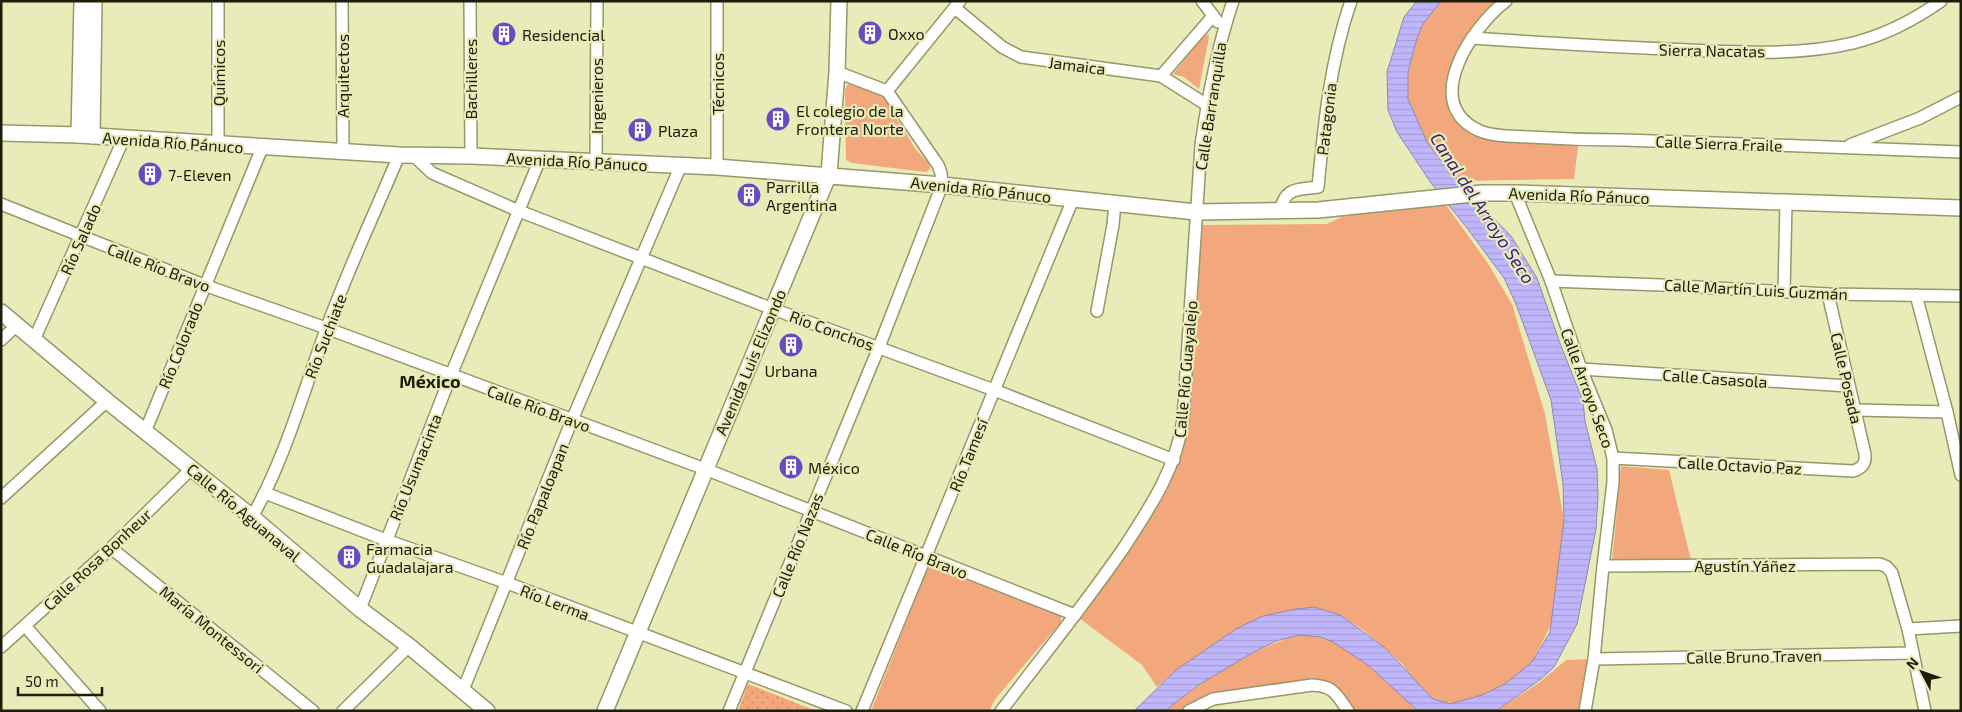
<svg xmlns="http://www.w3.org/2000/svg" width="1962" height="712" font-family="'Exo 2',sans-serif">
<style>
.grass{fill:url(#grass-dots)}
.park{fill:#f3a77c}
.water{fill:url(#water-rules);stroke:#8f88b3}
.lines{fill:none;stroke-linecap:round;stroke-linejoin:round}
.street-casing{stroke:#969867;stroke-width:14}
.secondary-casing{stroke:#969867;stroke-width:18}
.street{stroke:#fff;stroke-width:11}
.secondary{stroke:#fff;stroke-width:15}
.labels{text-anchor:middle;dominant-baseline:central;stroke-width:4.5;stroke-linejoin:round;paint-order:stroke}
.poi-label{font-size:16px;fill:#1d1e0a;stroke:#e9ecb9;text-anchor:start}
.street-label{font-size:16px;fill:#1d1e0a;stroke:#e9ecb9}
.water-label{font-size:18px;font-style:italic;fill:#3a1a7c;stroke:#e9ecb9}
.neighbourhood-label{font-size:18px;font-weight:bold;fill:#1d1e0a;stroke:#e9ecb9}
</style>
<defs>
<pattern id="grass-dots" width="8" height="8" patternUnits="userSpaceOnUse" patternTransform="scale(1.25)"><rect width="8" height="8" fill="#f3a77c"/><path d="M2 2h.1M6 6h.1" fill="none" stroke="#d08f6a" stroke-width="1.8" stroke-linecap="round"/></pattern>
<pattern id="water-rules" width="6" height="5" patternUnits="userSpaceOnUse" patternTransform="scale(1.25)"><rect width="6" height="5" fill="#c0b6fb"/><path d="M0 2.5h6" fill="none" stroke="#a59cd6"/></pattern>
</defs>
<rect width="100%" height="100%" fill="#e9ecb9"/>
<polygon class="grass" points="748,684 816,711 738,711"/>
<g class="park">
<polygon points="1441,1 1506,1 1464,51 1452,97 1478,130 1579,139 1574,179 1459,181 1427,142 1408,99 1408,72 1417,38 1423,24"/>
<polygon points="1208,34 1209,37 1199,89 1184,77 1173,74 1203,37"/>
<polygon points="852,83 873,91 884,98 916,150 929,163 930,169 926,172 852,163 846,160 845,90 847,85"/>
<polygon points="1446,205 1487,262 1512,304 1545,414 1564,520 1552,623 1532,662 1505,684 1482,695 1450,704 1433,699 1413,679 1403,665 1384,647 1363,630 1340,615 1314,607 1263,616 1236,629 1176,670 1157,687 1142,665 1075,615 1174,460 1200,225 1327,224 1352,212"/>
<polygon points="1621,466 1669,470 1691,560 1612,562"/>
<polygon points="928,567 995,589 1061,615 1061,622 996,698 989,711 871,711"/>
<path d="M 1299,635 L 1319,637 L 1336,642 L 1368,665 L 1418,711 L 1348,711 L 1331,689 L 1227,696 L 1189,711 L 1165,711 C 1206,679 1249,649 1299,635 Z"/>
<polygon points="1594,659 1585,711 1496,711 1540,682 1566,660"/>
</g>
<polygon class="water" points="1417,1 1441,1 1423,24 1417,38 1408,72 1408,99 1427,142 1438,157 1474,198 1511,236 1537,278 1561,346 1583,401 1585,421 1597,469 1598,496 1596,529 1577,624 1554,667 1541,679 1496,711 1418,711 1368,665 1333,642 1321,637 1299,635 1276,641 1252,653 1197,686 1165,711 1134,711 1176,670 1236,629 1263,616 1296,609 1314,607 1340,615 1384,647 1433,699 1450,704 1482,695 1505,684 1532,662 1550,632 1564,520 1563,484 1551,400 1516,304 1504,278 1467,228 1431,183 1397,132 1388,110 1387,72 1404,17"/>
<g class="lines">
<defs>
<g id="street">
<polyline points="218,1 218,145"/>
<polyline points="342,1 343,150"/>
<polyline points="470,1 471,156"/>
<polyline points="1202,1 1218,22"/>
<path d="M 1506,1 C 1472,27 1419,104 1480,131 C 1495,137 1513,136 1529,137 C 1560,139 1592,140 1623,140 C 1736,143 1848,148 1961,152"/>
<polyline points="955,8 1002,47 1021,57 1161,76 1207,105"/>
<path d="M 1472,38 C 1544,43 1616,47 1688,50 C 1742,52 1799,56 1853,43 C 1885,35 1914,20 1941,1"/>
<polyline points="837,72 887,91"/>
<polyline points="1161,76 1213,16"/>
<polyline points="887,91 960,1"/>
<polyline points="1850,145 1920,118 1961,97"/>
<polyline points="413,155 432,173 519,211 773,309 994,390 1174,460"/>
<polyline points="596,161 597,1"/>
<polyline points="717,167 717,1"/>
<polyline points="1515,193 1551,281 1581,369 1606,430 1613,458 1613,482 1603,566 1594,659 1585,711"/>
<polyline points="1,204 204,285 326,328 705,469 1075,615"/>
<path d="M 1280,211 C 1285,187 1297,190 1318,187 C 1324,124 1330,62 1351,1"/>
<polyline points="1551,281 1661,285 1828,294 1961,296"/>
<polyline points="1784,292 1786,203"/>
<polyline points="1916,295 1947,412 1961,475"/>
<polyline points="1097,311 1113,225 1115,203"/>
<polyline points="1,340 17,325"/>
<polyline points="34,340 124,138"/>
<polyline points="1581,369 1848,386"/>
<polyline points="1855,410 1947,412"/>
<polyline points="145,432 262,148"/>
<path d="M 1613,458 L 1853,471 C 1863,468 1866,463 1865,454 L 1828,294"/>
<polyline points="265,493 386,540 507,583 846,711"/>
<polyline points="1,498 107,401"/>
<path d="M 252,517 C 285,459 303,392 326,330 C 347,271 375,213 399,155"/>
<polyline points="111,548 313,711"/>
<polyline points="1603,566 1880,564 1887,567 1892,573 1908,629 1925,711"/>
<polyline points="360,609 451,375 540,159"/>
<polyline points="25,626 100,711"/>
<polyline points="1908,629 1961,626"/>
<polyline points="1,647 111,548 192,468"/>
<polyline points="1594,659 1913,653"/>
<polyline points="463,690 572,420 681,165"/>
<polyline points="343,711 409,646"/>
<polyline points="729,711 879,347 942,185 941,173 938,165 887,91"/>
<polyline points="862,711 1073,199"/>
<path d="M 1001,711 C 1043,656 1086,603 1125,546 C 1151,506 1177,467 1183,419 L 1201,145 C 1208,96 1217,48 1233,1"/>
<path d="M 1189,711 L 1213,699 L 1312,685 C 1334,686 1336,694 1348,711"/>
</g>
<g id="secondary">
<polyline points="1,133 79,135 399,155 471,156 717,167 942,185 1196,212 1318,210 1482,193 1515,193 1961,208"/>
<polyline points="79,135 82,1"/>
<polyline points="92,136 94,1"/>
<polyline points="1,312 107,401 252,517 360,609 409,646 487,711"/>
<polyline points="605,711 829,174 837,72 839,1"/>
</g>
</defs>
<use href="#street" class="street-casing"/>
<use href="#secondary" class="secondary-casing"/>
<use href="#street" class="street"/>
<use href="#secondary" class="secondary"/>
</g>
<defs>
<symbol id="building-disc" viewBox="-11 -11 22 22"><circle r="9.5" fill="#694ac2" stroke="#e9ecb9"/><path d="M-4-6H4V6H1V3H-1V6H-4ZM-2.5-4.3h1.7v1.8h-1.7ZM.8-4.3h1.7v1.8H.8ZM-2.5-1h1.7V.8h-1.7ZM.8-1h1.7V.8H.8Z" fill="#fff"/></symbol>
</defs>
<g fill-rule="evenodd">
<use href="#building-disc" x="856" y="19" width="28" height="28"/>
<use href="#building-disc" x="490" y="20" width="28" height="28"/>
<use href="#building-disc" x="764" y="105" width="28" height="28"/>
<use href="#building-disc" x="626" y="116" width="28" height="28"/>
<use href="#building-disc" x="136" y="160" width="28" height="28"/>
<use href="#building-disc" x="735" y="181" width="28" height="28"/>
<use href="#building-disc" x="777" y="331" width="28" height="28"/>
<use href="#building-disc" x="777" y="453" width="28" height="28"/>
<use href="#building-disc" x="335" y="543" width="28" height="28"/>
</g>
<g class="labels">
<g class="poi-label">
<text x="888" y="33">Oxxo</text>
<text x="522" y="34">Residencial</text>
<text x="796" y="110">El colegio de la<tspan x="796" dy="18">Frontera Norte</tspan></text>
<text x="658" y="130">Plaza</text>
<text x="168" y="174">7-Eleven</text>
<text x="766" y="186">Parrilla<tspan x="766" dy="18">Argentina</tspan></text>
<text x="791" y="370" text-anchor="middle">Urbana</text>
<text x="808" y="467">México</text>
<text x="366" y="548">Farmacia<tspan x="366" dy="18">Guadalajara</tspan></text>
</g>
<g class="street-label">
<text transform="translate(1712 50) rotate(1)">Sierra Nacatas</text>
<text transform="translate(1077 65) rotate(7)">Jamaica</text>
<text transform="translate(218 73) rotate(-90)">Químicos</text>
<text transform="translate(342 76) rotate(-90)">Arquitectos</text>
<text transform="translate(470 79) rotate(-90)">Bachilleres</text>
<text transform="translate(717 84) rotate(-90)">Técnicos</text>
<text transform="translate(596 96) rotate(-90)">Ingenieros</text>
<text transform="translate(1210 106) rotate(-81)">Calle Barranquilla</text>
<text transform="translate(1326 119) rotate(-83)">Patagonia</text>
<text transform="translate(173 142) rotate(4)">Avenida Río Pánuco</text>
<text transform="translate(1719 143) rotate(2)">Calle Sierra Fraile</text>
<text transform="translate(577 161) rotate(3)">Avenida Río Pánuco</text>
<text transform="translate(981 189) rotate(6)">Avenida Río Pánuco</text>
<text transform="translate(1579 195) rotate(2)">Avenida Río Pánuco</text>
<text transform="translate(80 239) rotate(-66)">Río Salado</text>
<text transform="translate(159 267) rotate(21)">Calle Río Bravo</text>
<text transform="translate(1756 289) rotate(3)">Calle Martín Luis Guzmán</text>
<text transform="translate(832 330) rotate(20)">Río Conchos</text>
<text transform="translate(325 336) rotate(-69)">Río Suchiate</text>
<text transform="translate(180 345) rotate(-68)">Río Colorado</text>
<text transform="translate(750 362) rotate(-67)">Avenida Luis Elizondo</text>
<text transform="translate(1185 369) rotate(-85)">Calle Río Guayalejo</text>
<text transform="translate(1715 378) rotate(4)">Calle Casasola</text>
<text transform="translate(1847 378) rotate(77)">Calle Posada</text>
<text transform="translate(1588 388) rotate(70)">Calle Arroyo Seco</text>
<text transform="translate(539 408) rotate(20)">Calle Río Bravo</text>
<text transform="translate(968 455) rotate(-68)">Río Tamesí</text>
<text transform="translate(1740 465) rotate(3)">Calle Octavio Paz</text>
<text transform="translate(415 467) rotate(-68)">Río Usumacinta</text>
<text transform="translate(542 496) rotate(-68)">Río Papaloapan</text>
<text transform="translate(244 512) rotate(40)">Calle Río Aguanaval</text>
<text transform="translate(797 545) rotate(-68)">Calle Río Nazas</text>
<text transform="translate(917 553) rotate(22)">Calle Río Bravo</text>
<text transform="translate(97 559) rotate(-43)">Calle Rosa Bonheur</text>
<text x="1745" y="565">Agustín Yáñez</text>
<text transform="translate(555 602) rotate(21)">Río Lerma</text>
<text transform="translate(212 629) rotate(39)">María Montessori</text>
<text transform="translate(1754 656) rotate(-1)">Calle Bruno Traven</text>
</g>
<g class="water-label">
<text transform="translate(1483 208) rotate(57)">Canal del Arroyo Seco</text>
</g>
<g class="neighbourhood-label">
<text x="430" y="381">México</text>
</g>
</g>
<rect width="1962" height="712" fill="none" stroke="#1d1e0a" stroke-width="5"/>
<g transform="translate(1922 672) rotate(311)" stroke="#e9ecb9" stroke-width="4" paint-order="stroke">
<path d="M0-4L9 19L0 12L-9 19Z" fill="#1d1e0a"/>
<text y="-8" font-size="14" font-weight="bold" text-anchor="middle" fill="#1d1e0a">N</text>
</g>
<path d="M18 687v8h84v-8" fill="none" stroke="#1d1e0a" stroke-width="2.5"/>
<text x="25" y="687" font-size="15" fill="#1d1e0a" stroke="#e9ecb9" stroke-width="4" paint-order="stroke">50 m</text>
</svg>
